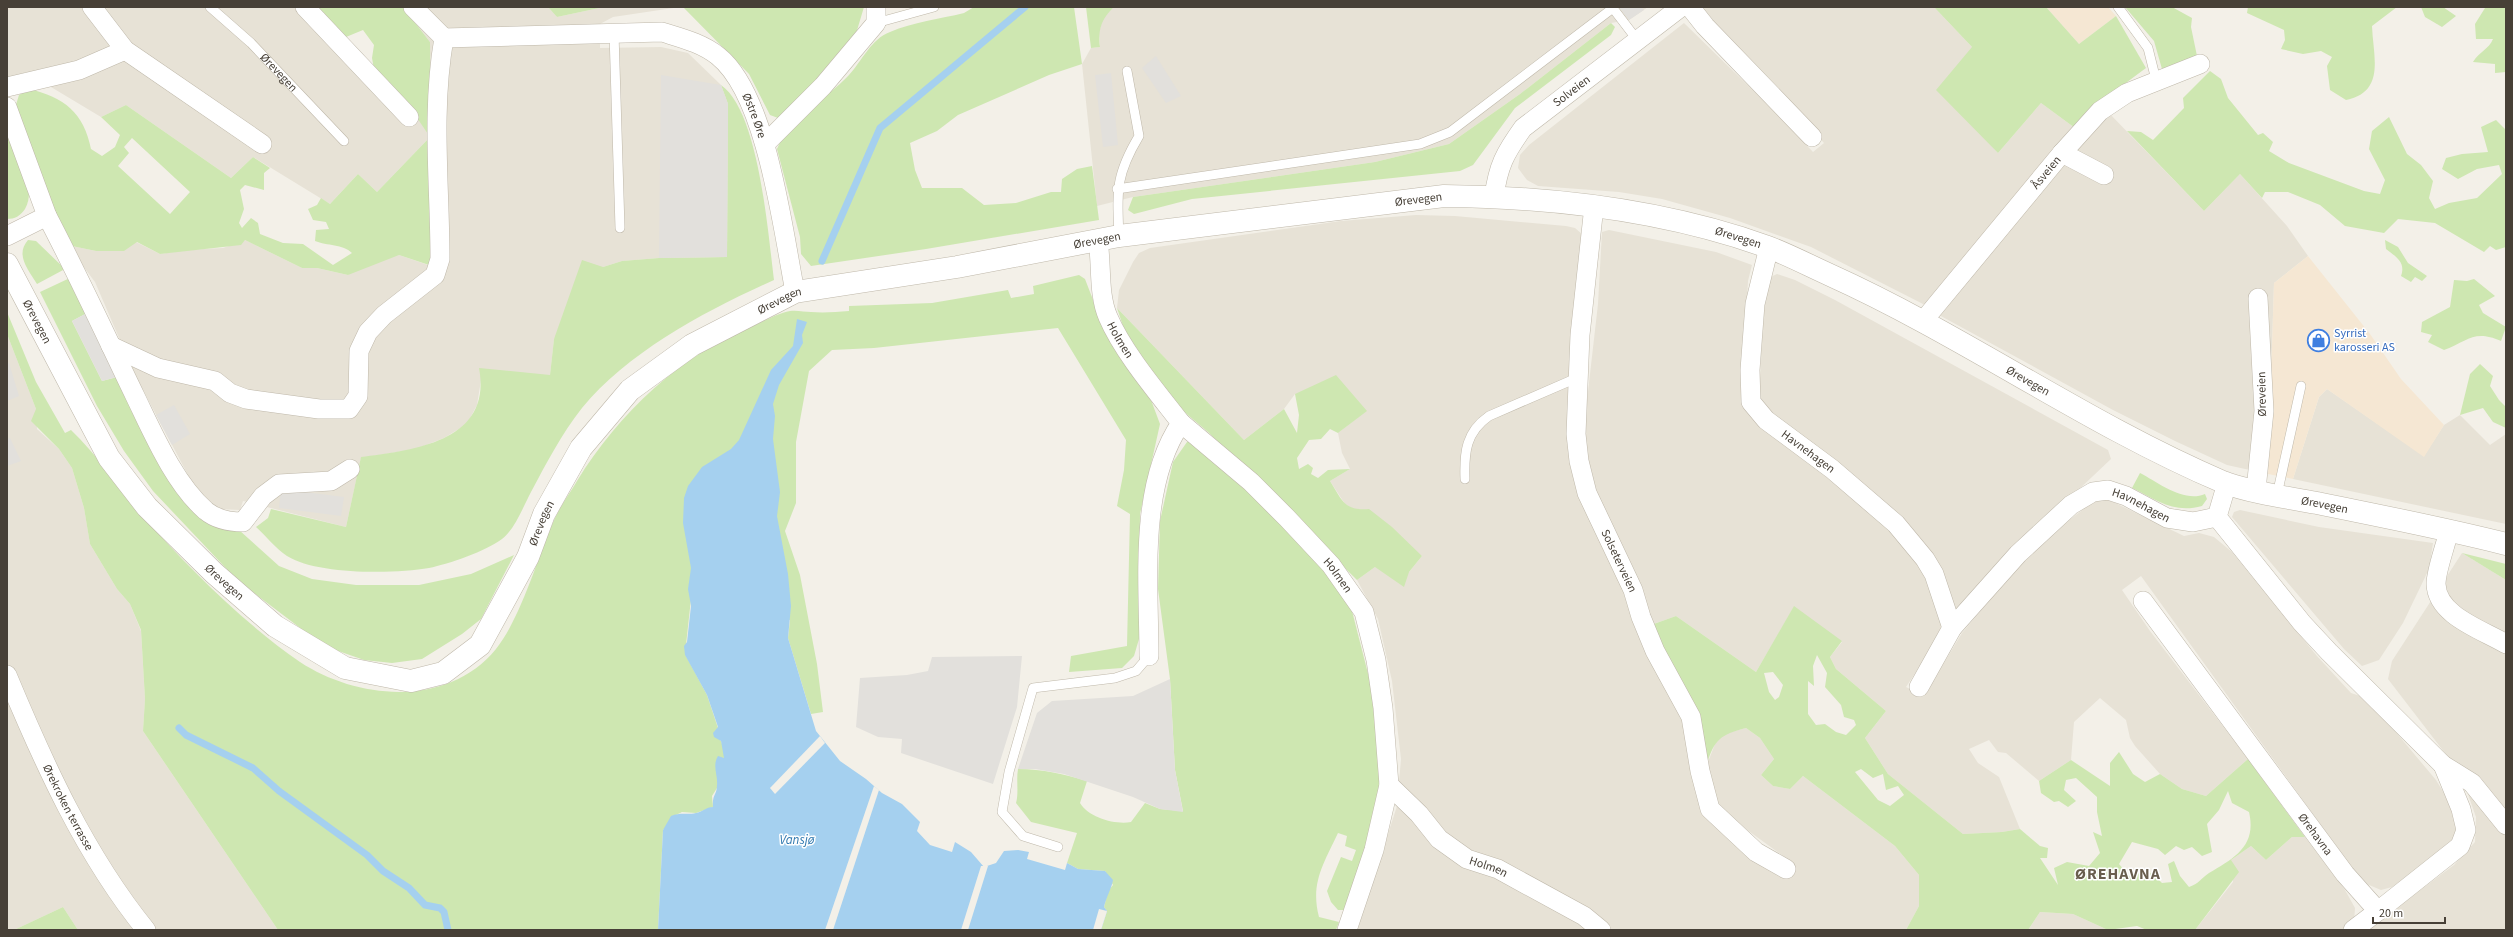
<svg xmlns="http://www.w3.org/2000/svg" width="2513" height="937" font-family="'Source Sans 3',sans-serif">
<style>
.residential{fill:#e7e2d6}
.commercial{fill:#f5e7d3}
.green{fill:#cee7b1;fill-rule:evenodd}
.parking{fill:#e2e0dc}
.water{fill:#a5d0ef}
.pier{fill:#f3f0e8}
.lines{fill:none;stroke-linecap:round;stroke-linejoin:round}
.stream{stroke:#a5d0ef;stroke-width:7}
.service-casing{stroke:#bfb8aa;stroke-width:10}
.minor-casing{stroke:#bfb8aa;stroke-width:20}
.tertiary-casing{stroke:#bfb8aa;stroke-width:23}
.service{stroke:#fff;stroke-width:9}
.minor{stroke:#fff;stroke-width:19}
.tertiary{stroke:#fff;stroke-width:22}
.labels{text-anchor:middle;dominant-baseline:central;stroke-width:3;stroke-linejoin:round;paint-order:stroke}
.street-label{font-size:12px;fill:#474037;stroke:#fff}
.shop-label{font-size:12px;fill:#366cbe;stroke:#fff;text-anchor:start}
.water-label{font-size:13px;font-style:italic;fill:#327ab0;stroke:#fff}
.district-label{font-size:16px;font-weight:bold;letter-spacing:1px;fill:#695e4e;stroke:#fff}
</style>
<rect width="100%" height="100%" fill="#f3f0e8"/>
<g class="residential">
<polygon points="7,7 317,7 409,106 430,42 403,7 548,7 557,17 604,7 680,7 613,17 600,24 600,48 661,47 688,53 721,85 728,104 727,257 659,258 622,261 603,267 554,339 550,375 481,380 477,405 467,424 444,438 416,449 361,458 346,527 243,501 240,510 219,509 197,492 135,375 95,282 67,245 96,251 136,242 160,254 185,250 223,248 245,240 302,268 317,268 348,275 372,258 399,255 431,266 430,137 377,192 358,174 330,204 253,157 231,178 126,105 101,117 26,72 7,80"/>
<polygon points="1114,7 1648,7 1629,20 1611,23 1520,94 1449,144 1375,162 1133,197 1097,206 1082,64 1091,48 1100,47 1099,32 1104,15"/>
<polygon points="1706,7 1934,7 1972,47 1977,129 1998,153 2041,103 2075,128 1925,305 1811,247 1730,218 1662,199 1619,192 1538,186 1527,180 1518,168 1520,155 1529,145 1684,23 1772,109 1813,152 1824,143 1703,9"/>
<polygon points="2108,112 2204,211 2240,174 2287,226 2308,256 2274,283 2268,474 2227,465 2175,441 2113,410 1939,315"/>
<polygon points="1416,215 1455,216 1566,226 1575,228 1582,234 1568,433 1679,702 1701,806 1760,863 1787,879 1794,864 1717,808 1706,767 1717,739 1727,733 1746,728 1760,738 1774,759 1761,775 1773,786 1790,789 1803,776 1895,846 1919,875 1919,906 1906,930 1357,930 1397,806 1401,759 1392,681 1378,619 1357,580 1375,567 1409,572 1422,556 1345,504 1330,481 1350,469 1342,453 1338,433 1366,411 1295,394 1284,409 1244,440 1117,308 1119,290 1133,262 1139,253 1150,248 1341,221"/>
<polygon points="1609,230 1716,252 1752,265 1748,281 1746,316 1743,400 1880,518 1924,566 1943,631 1906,687 1924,696 1962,633 2022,562 2051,534 2085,508 2097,500 2107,499 2184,536 2199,533 2214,537 2232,552 2317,656 2351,693 2363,697 2373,705 2436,780 2453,808 2458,827 2453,839 2444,849 2392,887 2381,890 2362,882 2141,576 2122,590 2150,631 2248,759 2206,796 2182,789 2160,774 2135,746 2130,738 2126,720 2100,698 2074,722 2071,760 2039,781 2006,753 1998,752 1989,740 1969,749 1978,763 1999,777 2020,829 2002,832 1963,834 1888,774 1865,738 1886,711 1836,669 1830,657 1842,642 1794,607 1756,672 1676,616 1651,625 1592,482 1586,459 1586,409 1598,304 1602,232"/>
<polygon points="1777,274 1795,280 1835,300 2108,450 2111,459 2056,511 1955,619 1941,579 1773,418 1759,399 1764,294 1766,279"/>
<polygon points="7,334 36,409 37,429 59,449 72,468 84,508 90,544 117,589 130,604 141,631 145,699 143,731 278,930 78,930 63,907 14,930 7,930"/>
<polygon points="2327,389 2424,456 2444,425 2460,415 2490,445 2506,434 2506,524 2293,479 2319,397"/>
<polygon points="2240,510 2319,527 2433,543 2429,569 2403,623 2379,660 2362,666 2344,649 2232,517 2234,512"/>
<polygon points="2462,553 2506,580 2506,810 2480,777 2448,757 2388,679 2392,661"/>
<polygon points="2465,786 2506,829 2506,930 2367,930 2454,865 2475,842 2476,817"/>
<polygon points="2292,837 2305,837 2345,890 2355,908 2354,923 2346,930 2195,930 2233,882 2231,860 2251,846 2266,860"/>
<polygon points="2040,912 2073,914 2108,930 2028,930"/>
</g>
<g class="commercial">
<polygon points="2046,7 2108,7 2116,16 2079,44"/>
<polygon points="2308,256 2370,334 2401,379 2444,425 2424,457 2327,389 2319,397 2293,479 2268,474 2274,283"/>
</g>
<g class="green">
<path d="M 317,7 L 403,7 L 430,42 L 432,266 L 399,255 L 348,275 L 317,268 L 302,268 L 245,240 L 241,245 L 160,254 L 137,242 L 124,251 L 96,251 L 67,245 L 15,108 L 19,95 L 29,89 C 64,97 84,113 91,149 L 102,156 L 115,147 L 120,135 L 101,117 L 126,105 L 231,178 L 253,157 L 270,168 L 264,173 L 264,190 L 245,185 L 240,190 L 244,209 L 239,223 L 242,228 L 251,218 L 258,223 L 260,234 L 283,243 L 303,244 L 333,265 L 352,253 C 343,244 327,246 315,241 L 316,230 L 329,229 L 326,222 L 313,220 L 308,209 L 317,205 L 321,198 L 330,204 L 358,174 L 377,192 L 430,137 L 409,106 L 374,69 L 372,58 L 374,45 L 363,30 L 346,37 ZM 132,138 L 190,192 L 170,214 L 118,166 L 129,153 L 124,147 Z"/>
<polygon points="548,7 604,7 557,17"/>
<polygon points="683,7 864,7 855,37 830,67 778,118 770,115 749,74"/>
<path d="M 974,7 L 1074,7 L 1082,64 L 1049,75 L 958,115 L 937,131 L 910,143 L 915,170 L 922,188 L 962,188 L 984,205 L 1016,203 L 1051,192 L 1061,192 L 1062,179 L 1077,169 L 1092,166 L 1099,220 L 926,249 L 811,266 L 801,254 L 800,237 L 777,149 C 790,117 826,100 849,75 C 862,61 871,39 890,32 C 913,22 940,19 964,13 Z"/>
<path d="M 1086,7 L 1114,7 C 1101,19 1098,30 1100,47 L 1091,48 Z"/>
<polygon points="1934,7 2046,7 2079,44 2116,16 2146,68 2119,88 2075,128 2041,103 1998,153 1936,90 1972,47"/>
<polygon points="2125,7 2172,7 2192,18 2191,27 2197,56 2162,69 2154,41"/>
<path d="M 2248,7 L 2397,7 L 2372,26 C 2373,56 2386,92 2346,100 L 2330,90 L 2327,66 L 2332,57 L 2321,51 L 2303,54 L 2281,49 L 2285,40 L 2284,30 L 2247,13 Z"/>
<polygon points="2421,7 2443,7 2456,16 2442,27 2425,17"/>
<path d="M 2506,7 L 2506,72 L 2495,73 L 2495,64 L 2473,62 C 2479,52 2489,49 2493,39 L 2476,39 L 2475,24 L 2485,8 Z"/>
<polygon points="1611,23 1615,27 1611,35 1515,108 1473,165 1460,171 1192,199 1134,214 1128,210 1133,197 1375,162 1449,144 1520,94"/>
<polygon points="2210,71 2221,79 2228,98 2258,135 2263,133 2273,142 2269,151 2289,163 2364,191 2380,194 2385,180 2369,149 2372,131 2389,117 2407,154 2421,165 2433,181 2429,198 2435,209 2449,203 2477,198 2502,174 2499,165 2477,169 2458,179 2442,169 2446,158 2462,154 2488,152 2481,127 2496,120 2506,130 2506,247 2496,250 2490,246 2484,252 2435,223 2398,219 2384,233 2345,226 2320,205 2288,192 2265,192 2262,198 2240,174 2204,211 2127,131 2141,132 2153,140 2184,108 2183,98"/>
<path d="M 721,85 C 759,111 768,234 774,280 C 707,310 629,351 582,408 C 562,433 546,464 531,492 C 523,507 515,529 502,539 C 486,551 449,564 429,568 C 395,574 317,575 287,556 C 276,549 266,536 256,527 L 268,518 L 271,509 L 346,527 L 361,457 C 413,450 493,442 479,368 L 550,375 L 554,339 L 582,260 L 603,267 L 622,261 L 659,258 L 727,257 L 728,104 Z"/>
<path d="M 7,131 C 16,153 38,187 25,209 C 20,216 15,219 7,219 Z"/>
<path d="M 28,240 L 36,241 L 65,269 L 37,284 C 28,269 15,255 28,240 Z"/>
<path d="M 2385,240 L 2398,247 L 2408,263 L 2427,276 L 2422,281 L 2415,277 L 2411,282 L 2401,276 C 2406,262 2396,257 2386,249 Z"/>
<path d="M 1079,275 L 1085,279 L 1105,331 L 1128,369 L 1151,400 L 1160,424 L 1140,514 L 1139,639 L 1134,656 L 1122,668 L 1069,672 L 1071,656 L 1127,646 L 1130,514 L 1117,506 L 1124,470 L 1126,440 L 1058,328 L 874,348 L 832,350 L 809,371 L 796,442 L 796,503 L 785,531 L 800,575 L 817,664 L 823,712 L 811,714 L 788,638 L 790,620 L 691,599 L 685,654 L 707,695 L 718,728 L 718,738 L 721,741 L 725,753 L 717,788 L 712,796 L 713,807 L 696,813 L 682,812 L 676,815 L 663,830 L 658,930 L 278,930 L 143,731 L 145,699 L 141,630 L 130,604 L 117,589 L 90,544 L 84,508 L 72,468 L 59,449 L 31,421 L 36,409 L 7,334 L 7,312 L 36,382 L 65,433 L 71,430 C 98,456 119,487 143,516 C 186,566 246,625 300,662 C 358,700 448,708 496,649 C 521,618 538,556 555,518 C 561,505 570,493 577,481 C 619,413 680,355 755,325 C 766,320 779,313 790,311 C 797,310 805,312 811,312 C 824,313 836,312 849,311 L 849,306 L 932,303 L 1008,290 L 1011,298 L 1034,294 L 1033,286 Z"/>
<polygon points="72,277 89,312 72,321 102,381 117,377 184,497 239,530 279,566 312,579 356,585 419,585 471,574 514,555 481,619 462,634 422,659 392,663 364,660 324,646 238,581 153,491 124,451 97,406 40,292"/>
<path d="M 2474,279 L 2495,296 L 2479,305 L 2483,313 L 2506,327 L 2501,341 C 2474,329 2468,341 2444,350 L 2428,342 L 2432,335 L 2421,332 L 2422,322 L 2450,307 L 2454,280 L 2467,281 Z"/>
<path d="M 1117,308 L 1244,440 L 1284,409 L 1297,433 L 1299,415 L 1295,394 L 1336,375 L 1367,411 L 1338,433 L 1330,429 L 1321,439 L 1309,440 L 1297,458 L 1299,469 L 1308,464 L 1313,468 L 1311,474 L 1318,478 L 1328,470 L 1350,469 L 1330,481 C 1342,500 1344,511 1369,509 L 1392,527 L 1422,556 L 1409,572 L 1404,587 L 1375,567 L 1357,580 L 1208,432 L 1170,400 L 1124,329 Z"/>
<polygon points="2480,364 2493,376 2490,386 2499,400 2506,407 2506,428 2493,422 2483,408 2460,415 2470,374"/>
<path d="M 1194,441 L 1225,468 L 1319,561 L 1350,603 L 1376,705 L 1381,753 L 1380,795 L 1348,910 L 1338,910 L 1331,902 L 1327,891 L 1341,857 L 1352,861 L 1356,850 L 1345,846 L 1347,836 L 1338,833 C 1324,863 1310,883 1319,917 L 1339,922 L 1336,930 L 1101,930 L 1107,911 L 1104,907 L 1108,891 L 1113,885 L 1105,871 L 1078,869 L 1067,863 L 1077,833 L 1031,822 L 1016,803 C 1019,792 1016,781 1018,769 C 1043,769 1064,774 1087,781 L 1080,803 C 1089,818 1116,825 1131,822 L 1145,803 L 1160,809 L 1183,811 L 1175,770 L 1170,679 L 1158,589 L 1160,521 L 1173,462 L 1187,442 Z"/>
<path d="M 2140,473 C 2159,483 2184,503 2205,494 L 2207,499 L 2202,506 C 2174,514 2157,500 2132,488 Z"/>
<polygon points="2462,553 2506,564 2506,580"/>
<path d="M 1794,606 L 1842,641 L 1830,657 L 1836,669 L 1886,711 L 1865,738 L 1888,774 L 1963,834 L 2002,832 L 2020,829 L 2040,846 L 2048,848 L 2047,858 L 2040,858 L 2058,885 L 2054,868 L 2067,862 L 2089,866 L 2100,853 L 2093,832 L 2102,836 L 2097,812 L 2097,797 L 2076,778 L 2066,780 L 2064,790 L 2076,801 L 2068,807 L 2059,801 L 2054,802 L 2041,793 L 2039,781 L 2071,760 L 2110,786 L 2110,763 L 2119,752 L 2133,774 L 2145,782 L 2160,774 L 2182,789 L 2206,796 L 2248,759 L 2305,837 L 2292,837 L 2266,860 L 2251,846 L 2231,860 L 2239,872 L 2195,930 L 2147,930 L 2137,926 L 2108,930 L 2073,914 L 2040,912 L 2028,930 L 1906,930 L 1919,906 L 1919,875 L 1895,846 L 1803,776 L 1790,789 L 1773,786 L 1761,775 L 1774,759 L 1760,738 L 1746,728 C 1719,735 1714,740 1706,767 L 1651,625 L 1676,616 L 1756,672 ZM 1817,655 L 1827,673 L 1825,687 L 1841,705 L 1844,717 L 1854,720 L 1856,725 L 1846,735 L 1836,732 L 1825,724 L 1816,725 L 1808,714 L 1808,681 L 1814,686 L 1813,666 ZM 1773,672 L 1783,685 L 1779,697 L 1775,700 L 1769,692 L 1764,673 ZM 1861,769 L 1873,778 L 1883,774 L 1886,790 L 1898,786 L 1904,795 L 1890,806 L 1878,800 L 1855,772 ZM 2228,791 L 2232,803 L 2249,812 C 2257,846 2234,858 2209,873 C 2200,879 2200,883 2189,887 L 2180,876 L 2174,861 L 2168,864 L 2172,882 L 2162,883 L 2153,874 L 2142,871 L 2131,878 L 2119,864 L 2132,842 L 2158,849 L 2165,855 L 2176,846 L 2184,850 L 2192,847 L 2202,856 L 2212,852 L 2207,824 L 2219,810 Z"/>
<polygon points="63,907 78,930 14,930"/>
</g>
<g class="parking">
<polygon points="1619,7 1641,7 1644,10 1629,20"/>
<polygon points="1156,56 1181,96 1166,103 1142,68"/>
<polygon points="1111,73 1118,145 1103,147 1095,75"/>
<polygon points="661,75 721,85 728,104 727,257 659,258"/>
<polygon points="89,312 117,377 102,381 72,321"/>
<polygon points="9,363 19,396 7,401 7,364"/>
<polygon points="174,405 190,434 172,445 156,415"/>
<polygon points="10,438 21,461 7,466 7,439"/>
<polygon points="281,489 344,497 341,516 279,508"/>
<polygon points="1022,656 1017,707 993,784 901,753 902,739 878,737 856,727 860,678 907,675 928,671 932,657"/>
<polygon points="1170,679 1175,770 1183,812 1160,809 1133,797 1064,774 1035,769 1018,769 1037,713 1052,701 1133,696"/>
</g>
<path class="water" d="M 797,319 L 807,322 L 802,335 L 803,343 L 779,385 L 773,404 L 775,416 L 773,439 L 780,492 L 777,516 L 788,574 L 791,606 L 788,638 L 816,731 L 840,761 L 866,779 L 882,793 L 902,804 L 920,822 L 917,831 L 930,845 L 952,852 L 955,842 L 971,852 L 984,867 L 996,863 L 1004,851 L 1018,850 L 1029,852 L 1027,859 L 1065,870 L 1067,863 L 1078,869 L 1105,871 L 1113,880 C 1112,887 1106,898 1104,907 L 1107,911 L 1101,930 L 658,930 L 663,830 L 671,816 C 680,812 687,815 696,813 C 702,812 706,807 713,807 C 712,794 717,795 717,785 C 718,775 712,766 718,756 L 724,758 L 721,741 L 714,737 L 713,733 L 718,727 L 707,695 L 685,655 L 684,646 L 687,642 L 691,606 L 688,589 L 691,568 L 683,523 L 684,498 L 688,486 L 702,467 L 731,449 L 739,440 L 771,370 L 793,346 Z"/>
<g class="pier">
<polygon points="820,736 825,743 775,794 770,788"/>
<polygon points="874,786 879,790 833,930 825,930"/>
<polygon points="981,866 988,866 968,930 961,930"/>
<polygon points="1099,909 1107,911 1101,930 1093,930"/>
</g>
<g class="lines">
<g class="stream">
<polyline points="822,261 880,128 1025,7"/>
<polyline points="179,728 186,735 253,768 279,791 367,855 383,871 409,888 425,905 440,908 444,912 448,930"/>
</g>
<defs>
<g id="service">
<path id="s1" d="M 210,7 L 251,43 L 344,141"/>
<polyline points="1612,7 1638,41"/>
<polyline points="2118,7 2148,48 2156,80"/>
<polyline points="876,23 934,7"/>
<polyline points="614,33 620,228"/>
<polyline points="1117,189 1420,144 1450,132 1613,8"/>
<path d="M 1119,236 C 1117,192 1115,176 1139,136 L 1127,71"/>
<path d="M 1465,479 C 1464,452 1466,432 1489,416 L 1579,377"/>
<polyline points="2277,495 2301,386"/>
<polyline points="1058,847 1023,836 1002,812 1009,772 1033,688 1115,678 1136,671 1149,656"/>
</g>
<g id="minor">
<polyline points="92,7 125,50 262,144"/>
<polyline points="305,7 409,117"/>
<path id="s2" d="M 413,7 L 444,38 L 662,32 C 681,38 702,43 718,56 C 767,95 783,231 795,292"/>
<polyline points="1690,7 1705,26 1812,137"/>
<polyline points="7,87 79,70 125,50"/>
<polyline points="7,107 47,216 7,236"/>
<polyline points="765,144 823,86 876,23 876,7"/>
<polyline points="2062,153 2104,175"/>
<path id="s3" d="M 1494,197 C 1498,166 1505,153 1523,128 L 1681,7"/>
<path id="s4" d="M 1594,206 L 1580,335 L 1576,434 L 1579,461 L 1587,493 L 1633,590 L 1641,617 L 1655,651 L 1691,717 L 1700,771 L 1710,809 L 1756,852 L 1786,869"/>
<path d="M 47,216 C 78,275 106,336 135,396 C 153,433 174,483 206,511 C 217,520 230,522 243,522 L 263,496 L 279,484 L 331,481 L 350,469"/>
<path id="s5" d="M 1098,241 C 1102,265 1098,294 1108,317 C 1123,352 1157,392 1181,423 C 1138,486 1149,583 1149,656"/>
<path id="s6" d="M 1769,247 L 1755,304 L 1750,370 L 1751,402 L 1766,420 L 1832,469 L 1896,524 L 1925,559 L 1934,574 L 1952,628"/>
<path id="s7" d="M 1923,321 L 2062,153 L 2100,111 L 2127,93 L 2200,64"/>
<path d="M 111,346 L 158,368 L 215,381 L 230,393 L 246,399 L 319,409 L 349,409 L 358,396 L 359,351 L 368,332 L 384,315 L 435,275 L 440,259 C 440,186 431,112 444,38"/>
<path id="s8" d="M 1181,423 L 1251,482 L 1287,518 L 1331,565 L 1364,612 L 1376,660 L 1383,708 L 1389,785 L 1374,850 L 1347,930"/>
<polyline points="2227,483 2217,517 2302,623 2329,652 2443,765 2472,783 2506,825"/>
<polyline points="2256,490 2264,411 2258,298"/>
<path d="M 2449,530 C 2446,545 2436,570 2436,584 C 2437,616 2483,630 2506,644"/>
<path id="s9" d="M 2143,601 L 2345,874 L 2378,911 L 2460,846 L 2466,830 L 2461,809 L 2443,765"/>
<path id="s10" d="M 7,675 C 44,764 85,855 146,930"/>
<path id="s11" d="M 1919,687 L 1952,628 L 2018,554 L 2071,505 L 2093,492 L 2108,490 L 2126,496 L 2167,518 L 2193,522 L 2217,517"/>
<path id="s12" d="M 1389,785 L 1419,814 L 1439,839 L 1467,859 L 1498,869 L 1584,916 L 1601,930"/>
<polyline points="2353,930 2378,911"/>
</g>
<g id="tertiary">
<path id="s13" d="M 7,264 L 109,458 L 147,507 L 214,573 L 275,626 L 345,668 L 411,681 L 443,673 L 480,645 L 528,557 L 544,514 L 581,448 L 630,390 L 692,345 L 795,292 L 957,267 L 1119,236 L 1444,196 C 1554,197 1665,210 1768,247 C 1789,255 1810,266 1830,275 C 1965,336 2087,424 2223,482 C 2248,492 2289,498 2317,503 C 2380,516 2443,528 2506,544"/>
</g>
</defs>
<use href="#service" class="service-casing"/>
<use href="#minor" class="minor-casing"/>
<use href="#tertiary" class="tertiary-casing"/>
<use href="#service" class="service"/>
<use href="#minor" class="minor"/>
<use href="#tertiary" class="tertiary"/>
</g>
<defs>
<symbol id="shop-ring" viewBox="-11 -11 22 22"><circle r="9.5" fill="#fff" stroke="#3f7fe0" stroke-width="1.5"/><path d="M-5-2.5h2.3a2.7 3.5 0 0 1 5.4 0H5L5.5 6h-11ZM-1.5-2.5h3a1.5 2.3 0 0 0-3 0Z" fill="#3f7fe0"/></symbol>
</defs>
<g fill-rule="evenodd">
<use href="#shop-ring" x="2306" y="328" width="25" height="25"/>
</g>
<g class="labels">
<g class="street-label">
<text stroke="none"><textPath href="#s1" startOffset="95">Ørevegen</textPath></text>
<text stroke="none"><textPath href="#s3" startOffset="137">Solveien</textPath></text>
<text stroke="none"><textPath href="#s2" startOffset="394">Østre Øre</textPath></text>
<text stroke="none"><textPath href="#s7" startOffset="193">Åsveien</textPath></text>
<text stroke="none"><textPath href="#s13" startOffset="1805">Ørevegen</textPath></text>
<text stroke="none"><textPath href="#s13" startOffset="2129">Ørevegen</textPath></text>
<text stroke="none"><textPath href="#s13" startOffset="1481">Ørevegen</textPath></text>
<text stroke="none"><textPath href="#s13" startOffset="1157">Ørevegen</textPath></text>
<text stroke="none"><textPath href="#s13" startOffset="65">Ørevegen</textPath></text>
<text stroke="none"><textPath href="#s5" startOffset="103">Holmen</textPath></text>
<text stroke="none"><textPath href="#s13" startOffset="2453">Ørevegen</textPath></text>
<text transform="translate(2262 394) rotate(-91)">Øreveien</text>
<text stroke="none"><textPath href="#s6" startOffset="233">Havnehagen</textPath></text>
<text stroke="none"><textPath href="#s11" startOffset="316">Havnehagen</textPath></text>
<text stroke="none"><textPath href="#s13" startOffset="2777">Ørevegen</textPath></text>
<text stroke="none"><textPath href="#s13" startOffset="821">Ørevegen</textPath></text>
<text stroke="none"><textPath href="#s4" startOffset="364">Solseterveien</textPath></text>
<text stroke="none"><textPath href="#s8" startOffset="219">Holmen</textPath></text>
<text stroke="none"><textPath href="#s13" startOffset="389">Ørevegen</textPath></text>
<text stroke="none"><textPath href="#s10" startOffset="146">Ørekroken terrasse</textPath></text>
<text stroke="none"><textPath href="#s9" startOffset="290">Ørehavna</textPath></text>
<text stroke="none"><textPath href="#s12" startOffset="131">Holmen</textPath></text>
</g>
<g class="shop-label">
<text x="2334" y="333">Syrrist<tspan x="2334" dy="14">karosseri AS</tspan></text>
</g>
<g class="water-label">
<text x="797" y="840">Vansjø</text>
</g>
<g class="district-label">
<text x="2118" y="874">ØREHAVNA</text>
</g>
</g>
<rect width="2513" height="937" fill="none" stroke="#474037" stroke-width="16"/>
<path d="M2373 917v6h72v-6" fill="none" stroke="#474037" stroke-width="2"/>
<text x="2379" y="917" font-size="12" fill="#474037" stroke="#ffffff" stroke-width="3" paint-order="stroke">20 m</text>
</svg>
